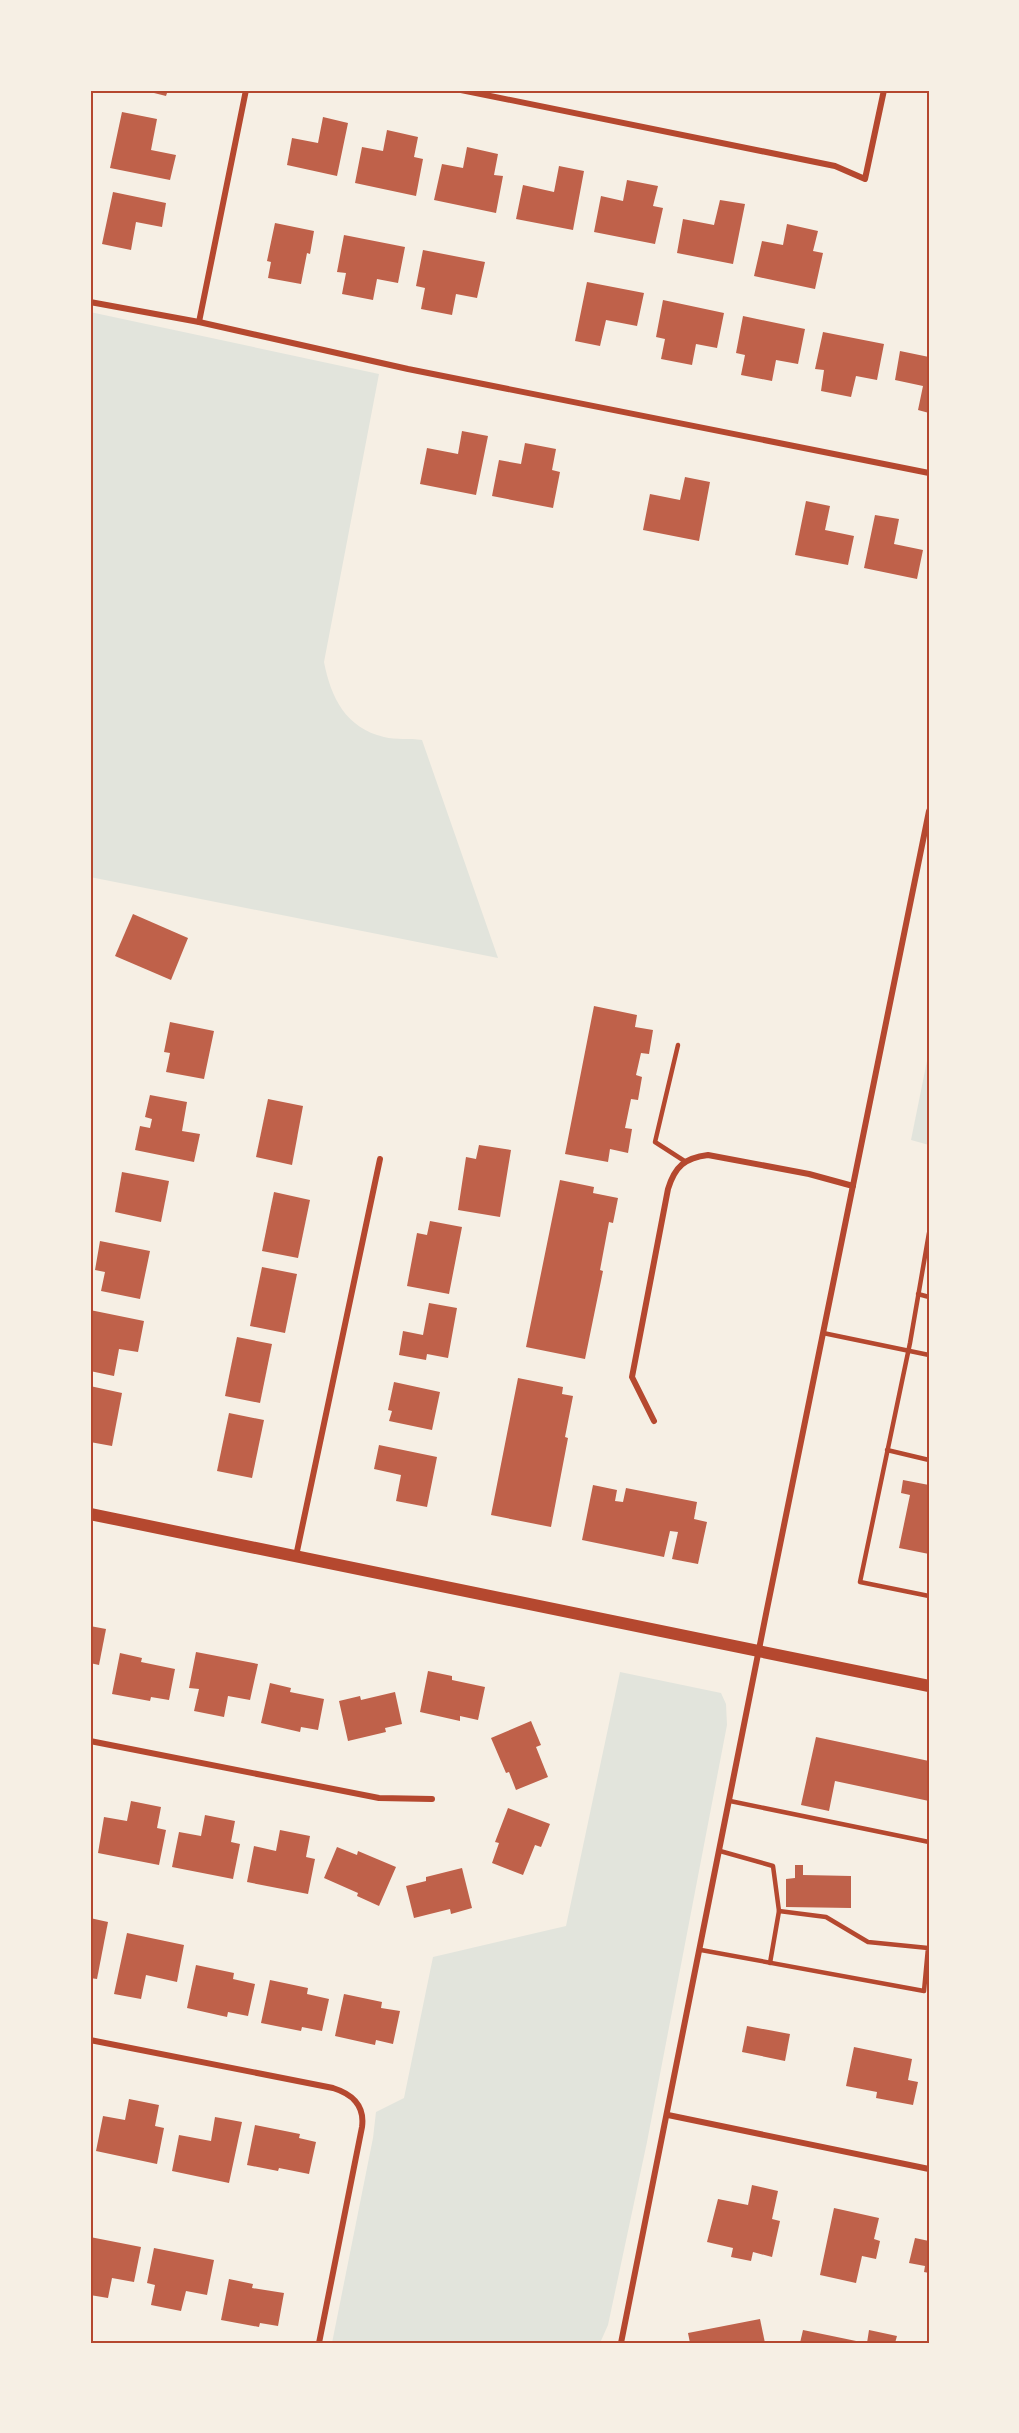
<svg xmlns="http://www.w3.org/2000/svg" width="1019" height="2433" font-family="Cabin,sans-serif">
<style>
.green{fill:#e2e4dc}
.building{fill:#bf614a}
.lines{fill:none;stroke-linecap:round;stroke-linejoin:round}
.service{stroke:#b5482f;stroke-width:4.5}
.minor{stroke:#b5482f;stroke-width:6}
.secondary{stroke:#b5482f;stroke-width:12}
.neatline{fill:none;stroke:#b5482f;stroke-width:2}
</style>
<rect width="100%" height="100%" fill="#f6efe4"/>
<g class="green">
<path d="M 90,312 L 379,374 L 324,662 C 331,698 346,728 384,737 C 396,740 410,738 422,740 L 498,958 L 90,877 Z"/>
<polygon points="929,1051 929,1145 911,1140"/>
<polygon points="620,1672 721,1693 726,1704 727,1725 647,2142 608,2325 600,2343 332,2343 373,2138 376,2112 404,2098 433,1957 566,1926"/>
</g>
<g class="building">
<polygon points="142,90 168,90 166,96"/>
<polygon points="122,112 157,119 151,150 176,155 170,180 110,168"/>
<polygon points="323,117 348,123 337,176 287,165 292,138 318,143"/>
<polygon points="387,130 418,137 414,157 423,159 416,196 355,183 362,147 383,151"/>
<polygon points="467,147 498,154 494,175 503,176 496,213 434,200 442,164 463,168"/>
<polygon points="559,166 584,171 573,230 516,219 523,185 554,192"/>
<polygon points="627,180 658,186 653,206 663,208 655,244 594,232 601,196 623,201"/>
<polygon points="113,192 166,203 162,227 136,222 131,250 102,244"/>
<polygon points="720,200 745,204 733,264 677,253 683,219 714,225"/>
<polygon points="275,223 314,231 310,254 307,253 301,284 268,278 271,262 267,261"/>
<polygon points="787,224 818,231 813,251 823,253 815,289 754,276 762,241 783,245"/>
<polygon points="344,235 405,247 398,283 377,279 373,300 342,294 346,273 337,272"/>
<polygon points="423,250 485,262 477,298 456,294 452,315 421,309 425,288 416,286"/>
<polygon points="587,282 644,293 637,326 606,320 600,346 575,341"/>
<polygon points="663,300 724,313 717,348 696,344 692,365 661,359 665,339 656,337"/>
<polygon points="743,316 805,329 798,364 776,360 772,381 741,375 745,355 736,353"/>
<polygon points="823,332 884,344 877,380 856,376 851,397 821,391 824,370 815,369"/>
<polygon points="900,351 929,357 929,413 918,410 923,386 895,380"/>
<polygon points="462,431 488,436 476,495 420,484 427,448 458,454"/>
<polygon points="525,443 556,449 552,470 560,472 553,508 492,496 499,460 521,464"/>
<polygon points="685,477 710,482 699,541 643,530 650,494 680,500"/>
<polygon points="806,501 830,506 825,530 854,536 848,565 795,555"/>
<polygon points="875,515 899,519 894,544 923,550 917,579 864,568"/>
<polygon points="133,914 188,938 171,980 115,956"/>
<polygon points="594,1006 637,1015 635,1027 653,1030 649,1054 641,1053 636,1075 642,1077 638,1100 631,1099 625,1128 632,1129 628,1153 610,1149 608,1162 565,1154"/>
<polygon points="170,1022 214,1031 204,1079 166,1072 170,1053 164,1052"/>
<polygon points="150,1095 187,1102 182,1131 200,1134 194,1162 135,1150 140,1126 150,1128 152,1119 145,1117"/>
<polygon points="268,1099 303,1106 292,1165 256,1157"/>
<polygon points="479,1145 511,1150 500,1217 458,1210 466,1157 476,1159"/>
<polygon points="122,1172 169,1181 161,1222 115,1212"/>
<polygon points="560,1180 594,1187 593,1193 618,1198 613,1223 609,1222 600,1270 603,1271 585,1359 526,1347"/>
<polygon points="274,1192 310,1200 298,1258 262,1251"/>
<polygon points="430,1221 462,1227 449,1294 407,1286 417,1233 427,1235"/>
<polygon points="100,1241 150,1251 140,1299 101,1291 105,1272 95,1270"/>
<polygon points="262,1267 297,1274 285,1333 250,1326"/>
<polygon points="429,1303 457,1308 448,1358 427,1354 426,1360 399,1355 403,1331 423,1335"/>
<polygon points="90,1310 144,1321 138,1352 119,1349 114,1376 90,1371"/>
<polygon points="237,1337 272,1344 260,1403 225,1396"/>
<polygon points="518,1378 563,1387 562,1394 573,1396 565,1437 568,1438 551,1527 491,1515"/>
<polygon points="394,1382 440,1392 432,1430 389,1421 392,1411 388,1410"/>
<polygon points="90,1386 122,1393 112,1446 90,1442"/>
<polygon points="229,1413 264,1420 252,1478 217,1471"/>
<polygon points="379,1445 437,1457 427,1507 396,1501 401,1475 374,1469"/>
<polygon points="903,1480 929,1485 929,1554 899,1548 910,1495 901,1493"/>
<polygon points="593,1485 617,1490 615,1501 623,1502 626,1488 697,1502 694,1519 707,1522 698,1564 672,1559 678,1532 670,1531 664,1557 582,1540"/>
<polygon points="90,1626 106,1629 99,1665 90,1663"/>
<polygon points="196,1652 258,1664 250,1700 228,1696 224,1717 194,1711 199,1689 189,1688"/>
<polygon points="120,1653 142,1658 141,1662 175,1669 169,1700 151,1697 150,1701 112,1694"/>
<polygon points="428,1671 452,1676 452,1680 485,1687 478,1720 460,1716 460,1721 420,1712"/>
<polygon points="270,1683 291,1688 290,1692 324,1699 318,1730 301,1727 300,1732 261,1723"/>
<polygon points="395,1692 402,1724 385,1728 386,1732 348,1741 339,1701 360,1696 361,1700"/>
<polygon points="531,1721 541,1745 536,1747 548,1777 516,1790 509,1772 506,1773 491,1738"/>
<polygon points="816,1737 929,1761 929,1801 835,1781 829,1811 801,1805"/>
<polygon points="131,1801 161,1807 157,1828 166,1830 159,1865 98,1853 104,1817 127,1821"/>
<polygon points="508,1808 550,1824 541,1847 535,1845 523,1875 492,1863 499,1843 495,1842"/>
<polygon points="205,1815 235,1821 231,1842 240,1844 233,1879 172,1867 179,1832 201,1836"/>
<polygon points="280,1830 310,1836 306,1857 315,1859 308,1894 247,1882 254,1846 276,1851"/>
<polygon points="337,1847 357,1855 358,1851 396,1867 379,1906 357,1896 358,1893 324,1878"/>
<polygon points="795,1865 803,1865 803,1875 851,1876 851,1908 786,1907 786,1879 795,1878"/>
<polygon points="462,1868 472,1908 451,1914 450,1909 414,1918 406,1886 426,1881 426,1877"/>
<polygon points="90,1918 108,1922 97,1979 90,1978"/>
<polygon points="127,1933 184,1945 177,1982 146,1975 141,1999 114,1994"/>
<polygon points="196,1965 234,1973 233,1979 255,1984 248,2016 228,2012 227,2017 187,2008"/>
<polygon points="270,1980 308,1988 307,1994 329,1999 322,2031 302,2027 301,2031 261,2023"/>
<polygon points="344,1994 382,2002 381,2008 400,2011 393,2044 376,2040 375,2045 335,2036"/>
<polygon points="747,2026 790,2034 785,2061 742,2052"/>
<polygon points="854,2047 912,2059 908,2080 918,2082 913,2105 876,2098 877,2092 846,2086"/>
<polygon points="129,2099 159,2105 155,2126 164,2128 157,2164 96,2151 103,2116 125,2120"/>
<polygon points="215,2117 242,2122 229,2183 172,2171 179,2135 211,2141"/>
<polygon points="255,2125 300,2134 299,2138 316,2142 309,2174 279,2168 278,2171 247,2165"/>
<polygon points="752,2185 778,2191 772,2219 780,2221 772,2257 753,2252 751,2261 731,2257 733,2248 707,2242 718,2199 748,2205"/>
<polygon points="834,2208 879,2218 874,2239 880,2241 876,2259 862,2256 856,2283 820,2275"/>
<polygon points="90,2237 141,2247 134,2282 112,2278 108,2298 90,2295"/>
<polygon points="915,2238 929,2241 929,2273 924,2272 925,2266 909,2263"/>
<polygon points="154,2248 214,2260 207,2295 186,2291 181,2311 151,2305 155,2285 147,2283"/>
<polygon points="229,2279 253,2284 252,2288 284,2293 278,2326 260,2323 259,2327 221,2320"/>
<polygon points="760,2319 765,2343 690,2343 688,2333"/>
<polygon points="803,2330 861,2342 861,2343 800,2343"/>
<polygon points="869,2330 897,2336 895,2343 867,2343"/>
</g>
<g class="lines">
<g class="service">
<polyline points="678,1045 655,1142 686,1162"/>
<polyline points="929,1233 910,1343 860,1582 929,1596"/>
<polyline points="918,1294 929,1297"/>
<polyline points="823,1333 929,1355"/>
<polyline points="887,1450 929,1460"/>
<polyline points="730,1801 929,1842"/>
<polyline points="701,1950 924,1991 928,1948 868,1942 826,1917 779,1911 773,1866 720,1851"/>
<polyline points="770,1963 779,1911"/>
</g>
<g class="minor">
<polyline points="461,90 835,166 865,179 884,90"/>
<polyline points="90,302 199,322 408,369 929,473"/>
<polyline points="199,322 246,90"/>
<polyline points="90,1041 90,1040"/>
<path d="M 654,1421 L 632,1377 L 668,1189 C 675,1166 685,1158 708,1155 L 809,1174 L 853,1186"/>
<polyline points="296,1556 380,1159"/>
<polyline points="90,1741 379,1798 432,1799"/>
<path d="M 90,2040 L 333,2088 C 352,2094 365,2105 362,2127 L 319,2343"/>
<polyline points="668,2115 929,2169"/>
<polyline points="621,2343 767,1609 929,811"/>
</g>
<polyline class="secondary" points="90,1514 929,1686"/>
</g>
<rect width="1019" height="2433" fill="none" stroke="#f6efe4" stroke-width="183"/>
<rect x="92" y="92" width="836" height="2250" class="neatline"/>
</svg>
